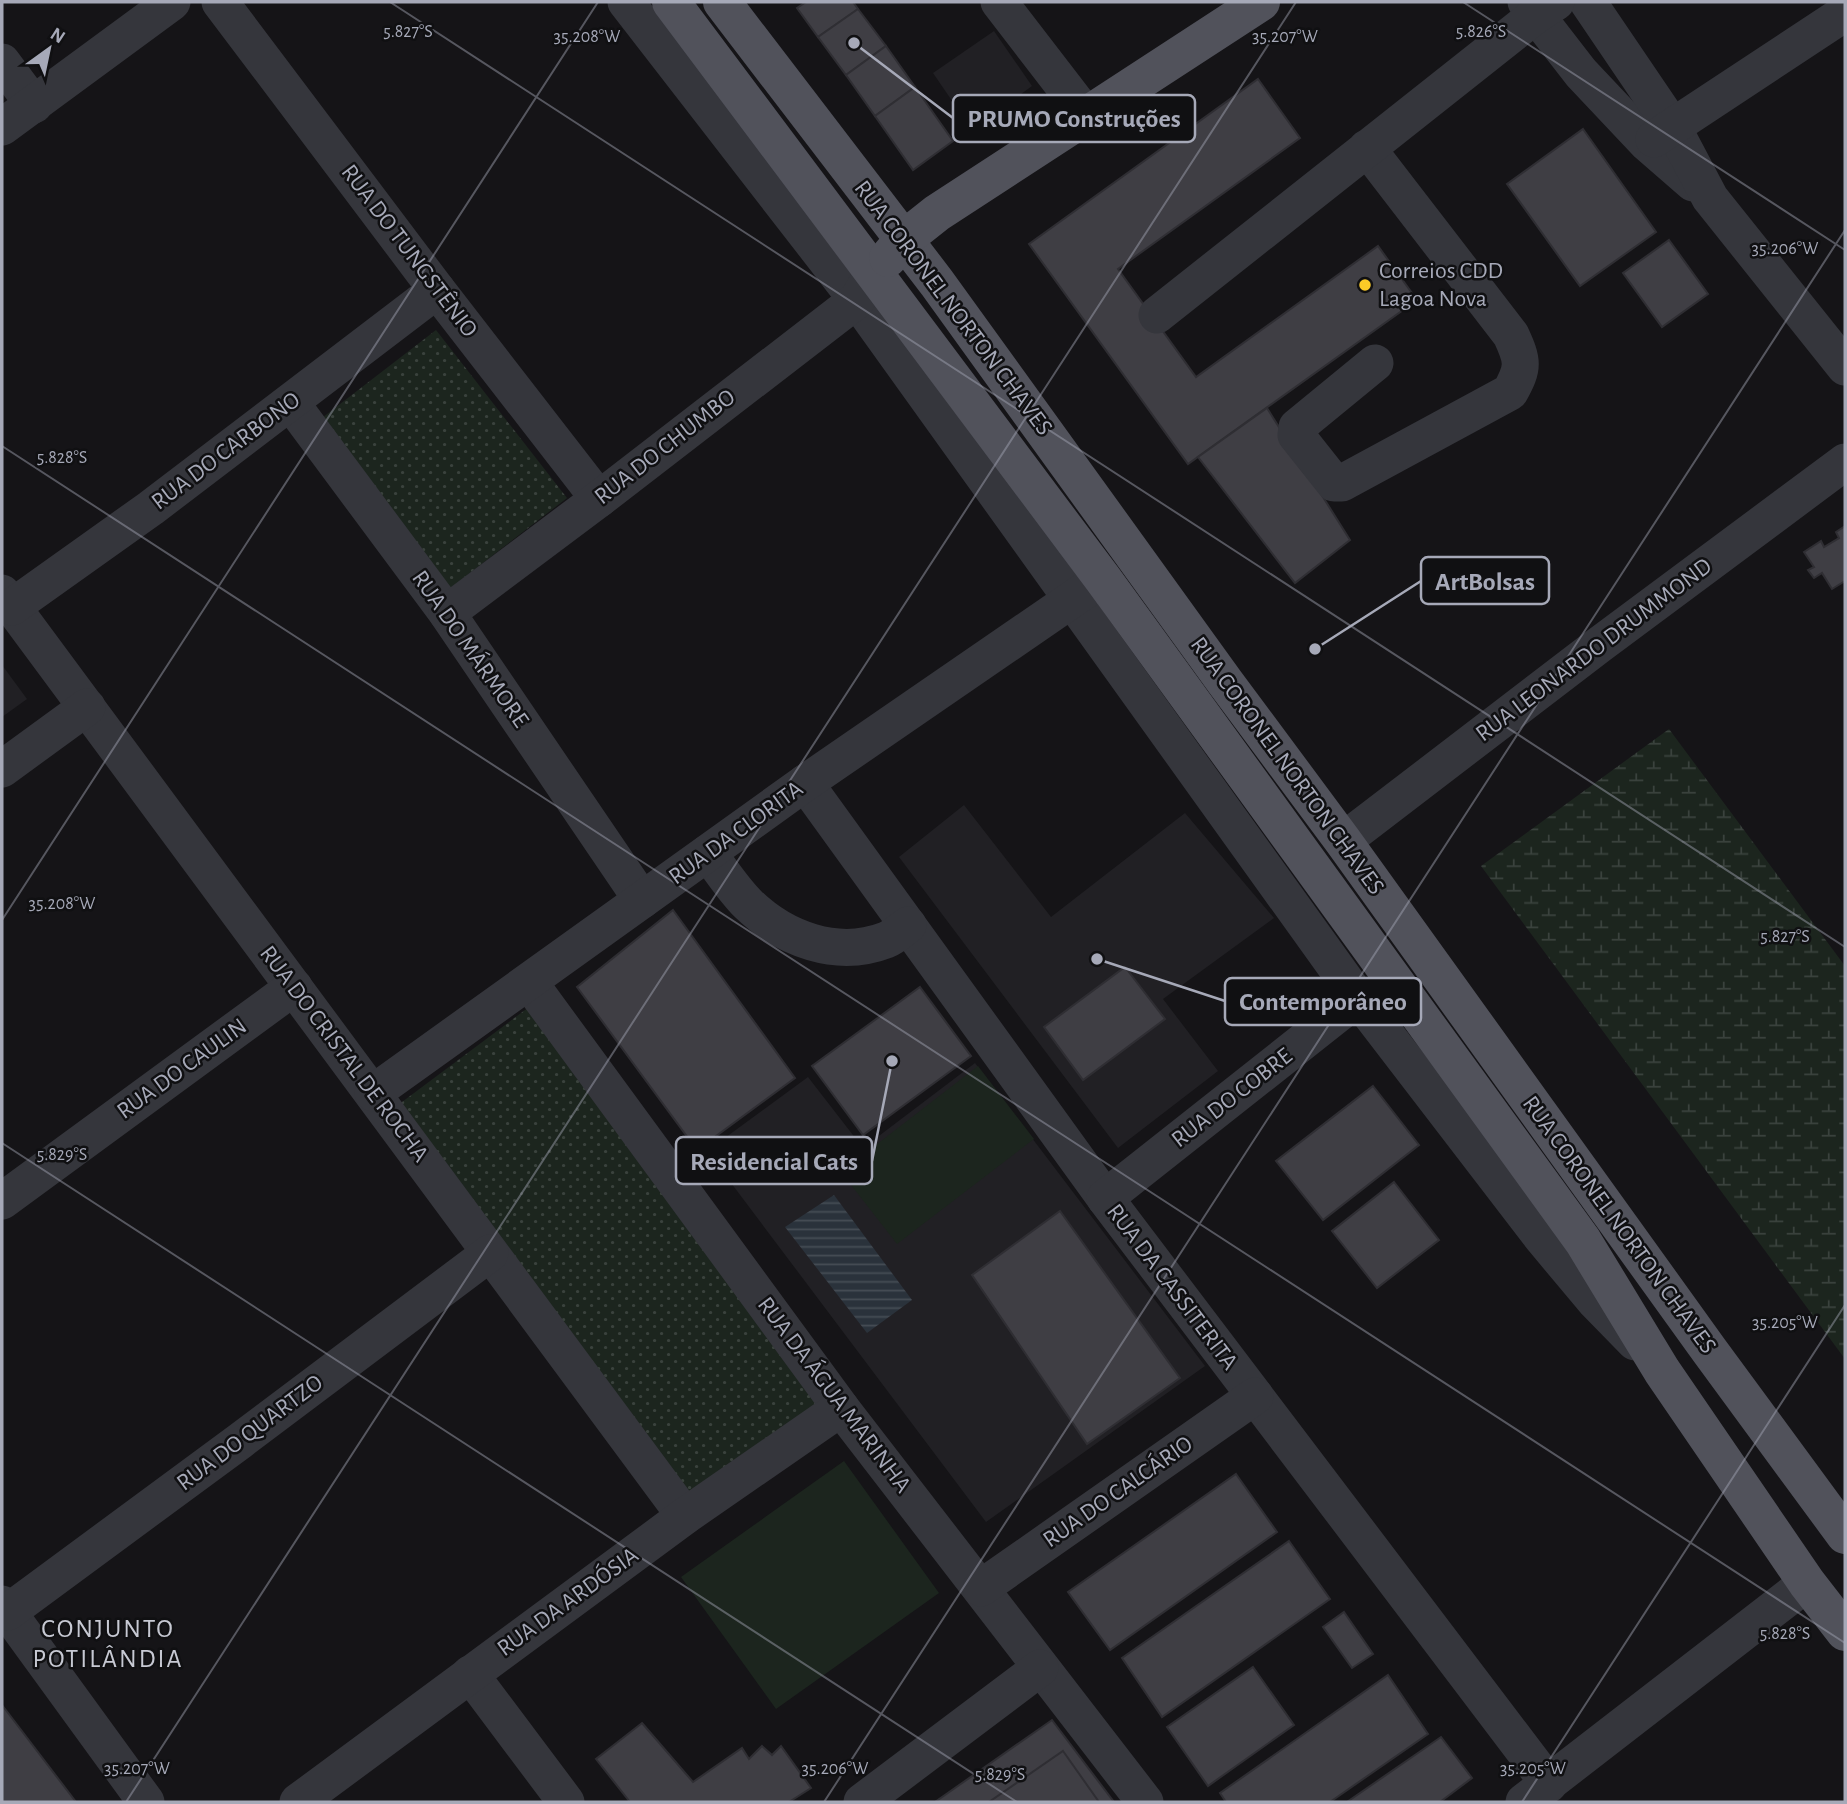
<svg xmlns="http://www.w3.org/2000/svg" width="1847" height="1804" font-family="'Alegreya Sans',sans-serif">
<style>
.built{fill:#212024}
.green{fill:#1c251e}
.wetland{fill:url(#wetland-marsh)}
.park{fill:url(#park-dots)}
.water{fill:url(#water-rules)}
.building{fill:#3f3e44;stroke:#2f2e33;stroke-width:2}
.lines{fill:none;stroke-linecap:round;stroke-linejoin:round}
.minor{stroke:#35363c;stroke-width:37}
.major{stroke:#51525b;stroke-width:38}
.ticks{fill:none;stroke:#a6a9b8;stroke-width:2;stroke-opacity:0.45}
.poi-dot{fill:#fcca27;stroke:#101012;stroke-width:2.5}
.labels{text-anchor:middle;dominant-baseline:central;stroke-width:5;stroke-linejoin:round;paint-order:stroke}
.street-label{font-size:24px;fill:#a6a9b8;stroke:#101012}
.poi-label{font-size:24px;fill:#a6a9b8;stroke:#101012;text-anchor:start}
.neighbourhood-label{font-size:26px;letter-spacing:2px;fill:#c7c9d3;stroke:#101012}
.ticks-label{font-size:18px;text-anchor:middle;fill:#a6a9b8;stroke:#101012;stroke-width:5;stroke-linejoin:round;paint-order:stroke}
.leader{fill:none;stroke:#a6a9b8;stroke-width:2.5}
.callout-dot{fill:#a6a9b8;stroke:#101012;stroke-width:2.5}
.callout{fill:#101012;stroke:#a6a9b8;stroke-width:2.5}
.callout-label{font-size:26px;text-anchor:middle;font-weight:bold;fill:#a6a9b8}
</style>
<defs>
<pattern id="wetland-marsh" width="20" height="14" patternUnits="userSpaceOnUse" patternTransform="scale(1.75)"><rect width="20" height="14" fill="#1c251e"/><path d="M1 5h8M5 5V1M11 12h8M15 12V8" fill="none" stroke="#3a423d"/></pattern>
<pattern id="park-dots" width="8" height="8" patternUnits="userSpaceOnUse" patternTransform="scale(1.75)"><rect width="8" height="8" fill="#1c251e"/><path d="M2 2h.1M6 6h.1" fill="none" stroke="#3a423d" stroke-width="1.8" stroke-linecap="round"/></pattern>
<pattern id="water-rules" width="6" height="5" patternUnits="userSpaceOnUse" patternTransform="scale(1.75)"><rect width="6" height="5" fill="#2a323b"/><path d="M0 2.5h6" fill="none" stroke="#464d55"/></pattern>
</defs>
<rect width="100%" height="100%" fill="#151417"/>
<g class="built">
<polygon points="994,31 1032,86 972,130 933,73"/>
<polygon points="2,665 27,699 2,717"/>
<polygon points="964,805 1051,917 1185,813 1274,918 1163,999 1218,1071 1118,1148 899,857"/>
<polygon points="975,1063 1205,1366 986,1522 707,1151 808,1077 863,1148"/>
</g>
<g class="green">
<polygon points="978,1066 1034,1139 897,1244 841,1172"/>
<polygon points="844,1461 939,1593 776,1709 681,1577"/>
</g>
<polygon class="wetland" points="1669,729 1845,966 1845,1359 1481,866"/>
<g class="park">
<polygon points="436,330 567,498 448,590 318,421"/>
<polygon points="529,1007 818,1405 687,1500 398,1105"/>
</g>
<polygon class="water" points="834,1195 912,1300 867,1333 785,1227"/>
<g class="building">
<polygon points="806,2 853,2 858,9 818,37 797,8"/>
<polygon points="858,9 886,46 846,75 818,37"/>
<polygon points="886,46 915,87 875,116 846,75"/>
<polygon points="1258,79 1300,138 1118,269 1196,377 1378,246 1417,300 1188,464 1029,244"/>
<polygon points="915,87 953,141 913,170 875,116"/>
<polygon points="1583,129 1656,232 1580,286 1507,184"/>
<polygon points="1669,240 1708,294 1662,327 1623,273"/>
<polygon points="1267,408 1350,540 1295,583 1198,457"/>
<polygon points="1845,526 1845,581 1832,589 1822,573 1814,578 1808,570 1814,567 1804,552 1821,541 1824,547 1839,538 1836,532"/>
<polygon points="673,910 795,1078 697,1150 577,987"/>
<polygon points="1125,967 1165,1019 1083,1080 1044,1027"/>
<polygon points="920,987 971,1056 863,1135 812,1066"/>
<polygon points="1373,1086 1419,1145 1323,1220 1276,1161"/>
<polygon points="1394,1182 1439,1240 1377,1288 1332,1231"/>
<polygon points="1060,1211 1180,1378 1087,1444 972,1275"/>
<polygon points="1236,1474 1277,1532 1110,1650 1068,1592"/>
<polygon points="1289,1541 1330,1599 1162,1717 1122,1658"/>
<polygon points="1344,1612 1373,1654 1352,1668 1323,1627"/>
<polygon points="1253,1667 1294,1725 1208,1786 1167,1727"/>
<polygon points="1388,1675 1428,1734 1330,1802 1226,1802 1220,1793"/>
<polygon points="2,1705 76,1802 2,1802"/>
<polygon points="1052,1720 1114,1802 935,1802"/>
<polygon points="642,1723 693,1782 742,1748 749,1759 762,1746 772,1755 781,1746 811,1788 789,1802 630,1802 596,1759"/>
<polygon points="1441,1737 1472,1778 1440,1802 1347,1802"/>
<polygon points="1063,1751 1099,1802 989,1802"/>
</g>
<g class="lines">
<g class="minor">
<polyline points="220,2 437,290 599,499"/>
<polyline points="626,2 857,300 1358,998 1543,1239 1594,1300 1635,1342"/>
<polyline points="999,2 1086,115"/>
<polyline points="1526,2 1581,73 1647,143 1693,183"/>
<polyline points="1588,2 1672,126 1710,198 1845,367"/>
<polyline points="2,62 34,105"/>
<polyline points="2,127 172,2"/>
<polyline points="1654,139 1845,13"/>
<path d="M 1367,148 L 1511,335 C 1523,361 1524,367 1510,392 L 1342,483 L 1334,483 L 1296,435 L 1297,427 L 1375,363"/>
<polyline points="1157,315 1536,15 1556,2"/>
<polyline points="291,403 447,613 642,900"/>
<polyline points="2,593 685,1516"/>
<polyline points="12,607 151,508 437,290"/>
<polyline points="447,613 599,499 857,300 870,279"/>
<polyline points="2,769 87,707"/>
<polyline points="805,783 1105,1198 1549,1784"/>
<polyline points="1343,841 1599,645 1845,462"/>
<path d="M 708,853 C 721,870 733,889 748,904 C 784,939 837,959 886,940 C 894,937 901,930 908,925"/>
<polyline points="529,982 841,1408 1145,1802"/>
<polyline points="373,1093 805,783 1093,585"/>
<polyline points="1105,1198 1358,998"/>
<polyline points="2,1201 294,987"/>
<polyline points="981,1588 1255,1396"/>
<polyline points="2,1604 146,1802"/>
<polyline points="8,1612 240,1441 490,1253"/>
<polyline points="470,1674 566,1802"/>
<polyline points="298,1802 685,1516 841,1408"/>
<polyline points="862,1802 1040,1668"/>
<polyline points="1524,1802 1807,1583"/>
</g>
<g class="major">
<polyline points="671,2 1103,579 1583,1241 1662,1371 1807,1583 1845,1632"/>
<polyline points="722,2 937,283 1225,682 1343,841 1709,1350 1845,1535"/>
<polyline points="888,258 903,240 937,213 1261,2"/>
</g>
</g>
<path class="ticks" d="M 390,2 L 1845,947M 1463,2 L 1845,250M 2,446 L 1845,1643M 2,920 L 598,2M 2,1143 L 1017,1802M 126,1802 L 1296,2M 824,1802 L 1845,230M 1522,1802 L 1845,1305"/>
<circle class="poi-dot" cx="1365" cy="285" r="7"/>
<g class="labels">
<g class="street-label">
<text transform="translate(409 251) rotate(53)">RUA DO TUNGSTÊNIO</text>
<text transform="translate(953 308) rotate(53)">RUA CORONEL NORTON CHAVES</text>
<text transform="translate(665 447) rotate(-38)">RUA DO CHUMBO</text>
<text transform="translate(226 451) rotate(-37)">RUA DO CARBONO</text>
<text transform="translate(470 649) rotate(55)">RUA DO MÁRMORE</text>
<text transform="translate(1594 650) rotate(-37)">RUA LEONARDO DRUMMOND</text>
<text transform="translate(1287 766) rotate(54)">RUA CORONEL NORTON CHAVES</text>
<text transform="translate(736 833) rotate(-36)">RUA DA CLORITA</text>
<text transform="translate(344 1054) rotate(53)">RUA DO CRISTAL DE ROCHA</text>
<text transform="translate(182 1069) rotate(-36)">RUA DO CAULIN</text>
<text transform="translate(1232 1098) rotate(-38)">RUA DO COBRE</text>
<text transform="translate(1619 1225) rotate(54)">RUA CORONEL NORTON CHAVES</text>
<text transform="translate(1172 1287) rotate(53)">RUA DA CASSITERITA</text>
<text transform="translate(834 1395) rotate(53)">RUA DA ÁGUA MARINHA</text>
<text transform="translate(250 1433) rotate(-37)">RUA DO QUARTZO</text>
<text transform="translate(1118 1492) rotate(-35)">RUA DO CALCÁRIO</text>
<text transform="translate(568 1602) rotate(-36)">RUA DA ARDÓSIA</text>
</g>
<g class="poi-label">
<text x="1379" y="271">Correios CDD<tspan x="1379" dy="28">Lagoa Nova</tspan></text>
</g>
<g class="neighbourhood-label">
<text x="108" y="1629">CONJUNTO<tspan x="108" dy="30">POTILÂNDIA</tspan></text>
</g>
</g>
<g class="ticks-label">
<text x="408" y="37">5.827°S</text>
<text x="1481" y="37">5.826°S</text>
<text x="587" y="42">35.208°W</text>
<text x="1285" y="42">35.207°W</text>
<text x="1785" y="254">35.206°W</text>
<text x="62" y="463">5.828°S</text>
<text x="62" y="909">35.208°W</text>
<text x="1785" y="942">5.827°S</text>
<text x="62" y="1160">5.829°S</text>
<text x="1785" y="1328">35.205°W</text>
<text x="1785" y="1639">5.828°S</text>
<text x="137" y="1774">35.207°W</text>
<text x="835" y="1774">35.206°W</text>
<text x="1533" y="1774">35.205°W</text>
<text x="1000" y="1780">5.829°S</text>
</g>
<path class="leader" d="M854 43L953 118M1315 649L1421 581M1097 959L1225 1001M892 1061L872 1161"/>
<g class="callout-dot">
<circle cx="854" cy="43" r="7"/>
<circle cx="1315" cy="649" r="7"/>
<circle cx="1097" cy="959" r="7"/>
<circle cx="892" cy="1061" r="7"/>
</g>
<g class="callout">
<rect x="953" y="95" width="242" height="47" rx="7"/>
<rect x="1421" y="557" width="128" height="47" rx="7"/>
<rect x="1225" y="978" width="196" height="47" rx="7"/>
<rect x="676" y="1137" width="196" height="47" rx="7"/>
</g>
<g class="callout-label">
<text x="1074" y="127">PRUMO Construções</text>
<text x="1485" y="590">ArtBolsas</text>
<text x="1323" y="1010">Contemporâneo</text>
<text x="774" y="1170">Residencial Cats</text>
</g>
<rect width="1847" height="1804" fill="none" stroke="#a6a9b8" stroke-width="7"/>
<g transform="translate(49 49) rotate(33)" stroke="#101012" stroke-width="5" paint-order="stroke">
<path d="M0-5L12 26L0 18L-12 26Z" fill="#a6a9b8"/>
<text y="-10" font-size="19" font-weight="bold" text-anchor="middle" fill="#a6a9b8">N</text>
</g>
</svg>
